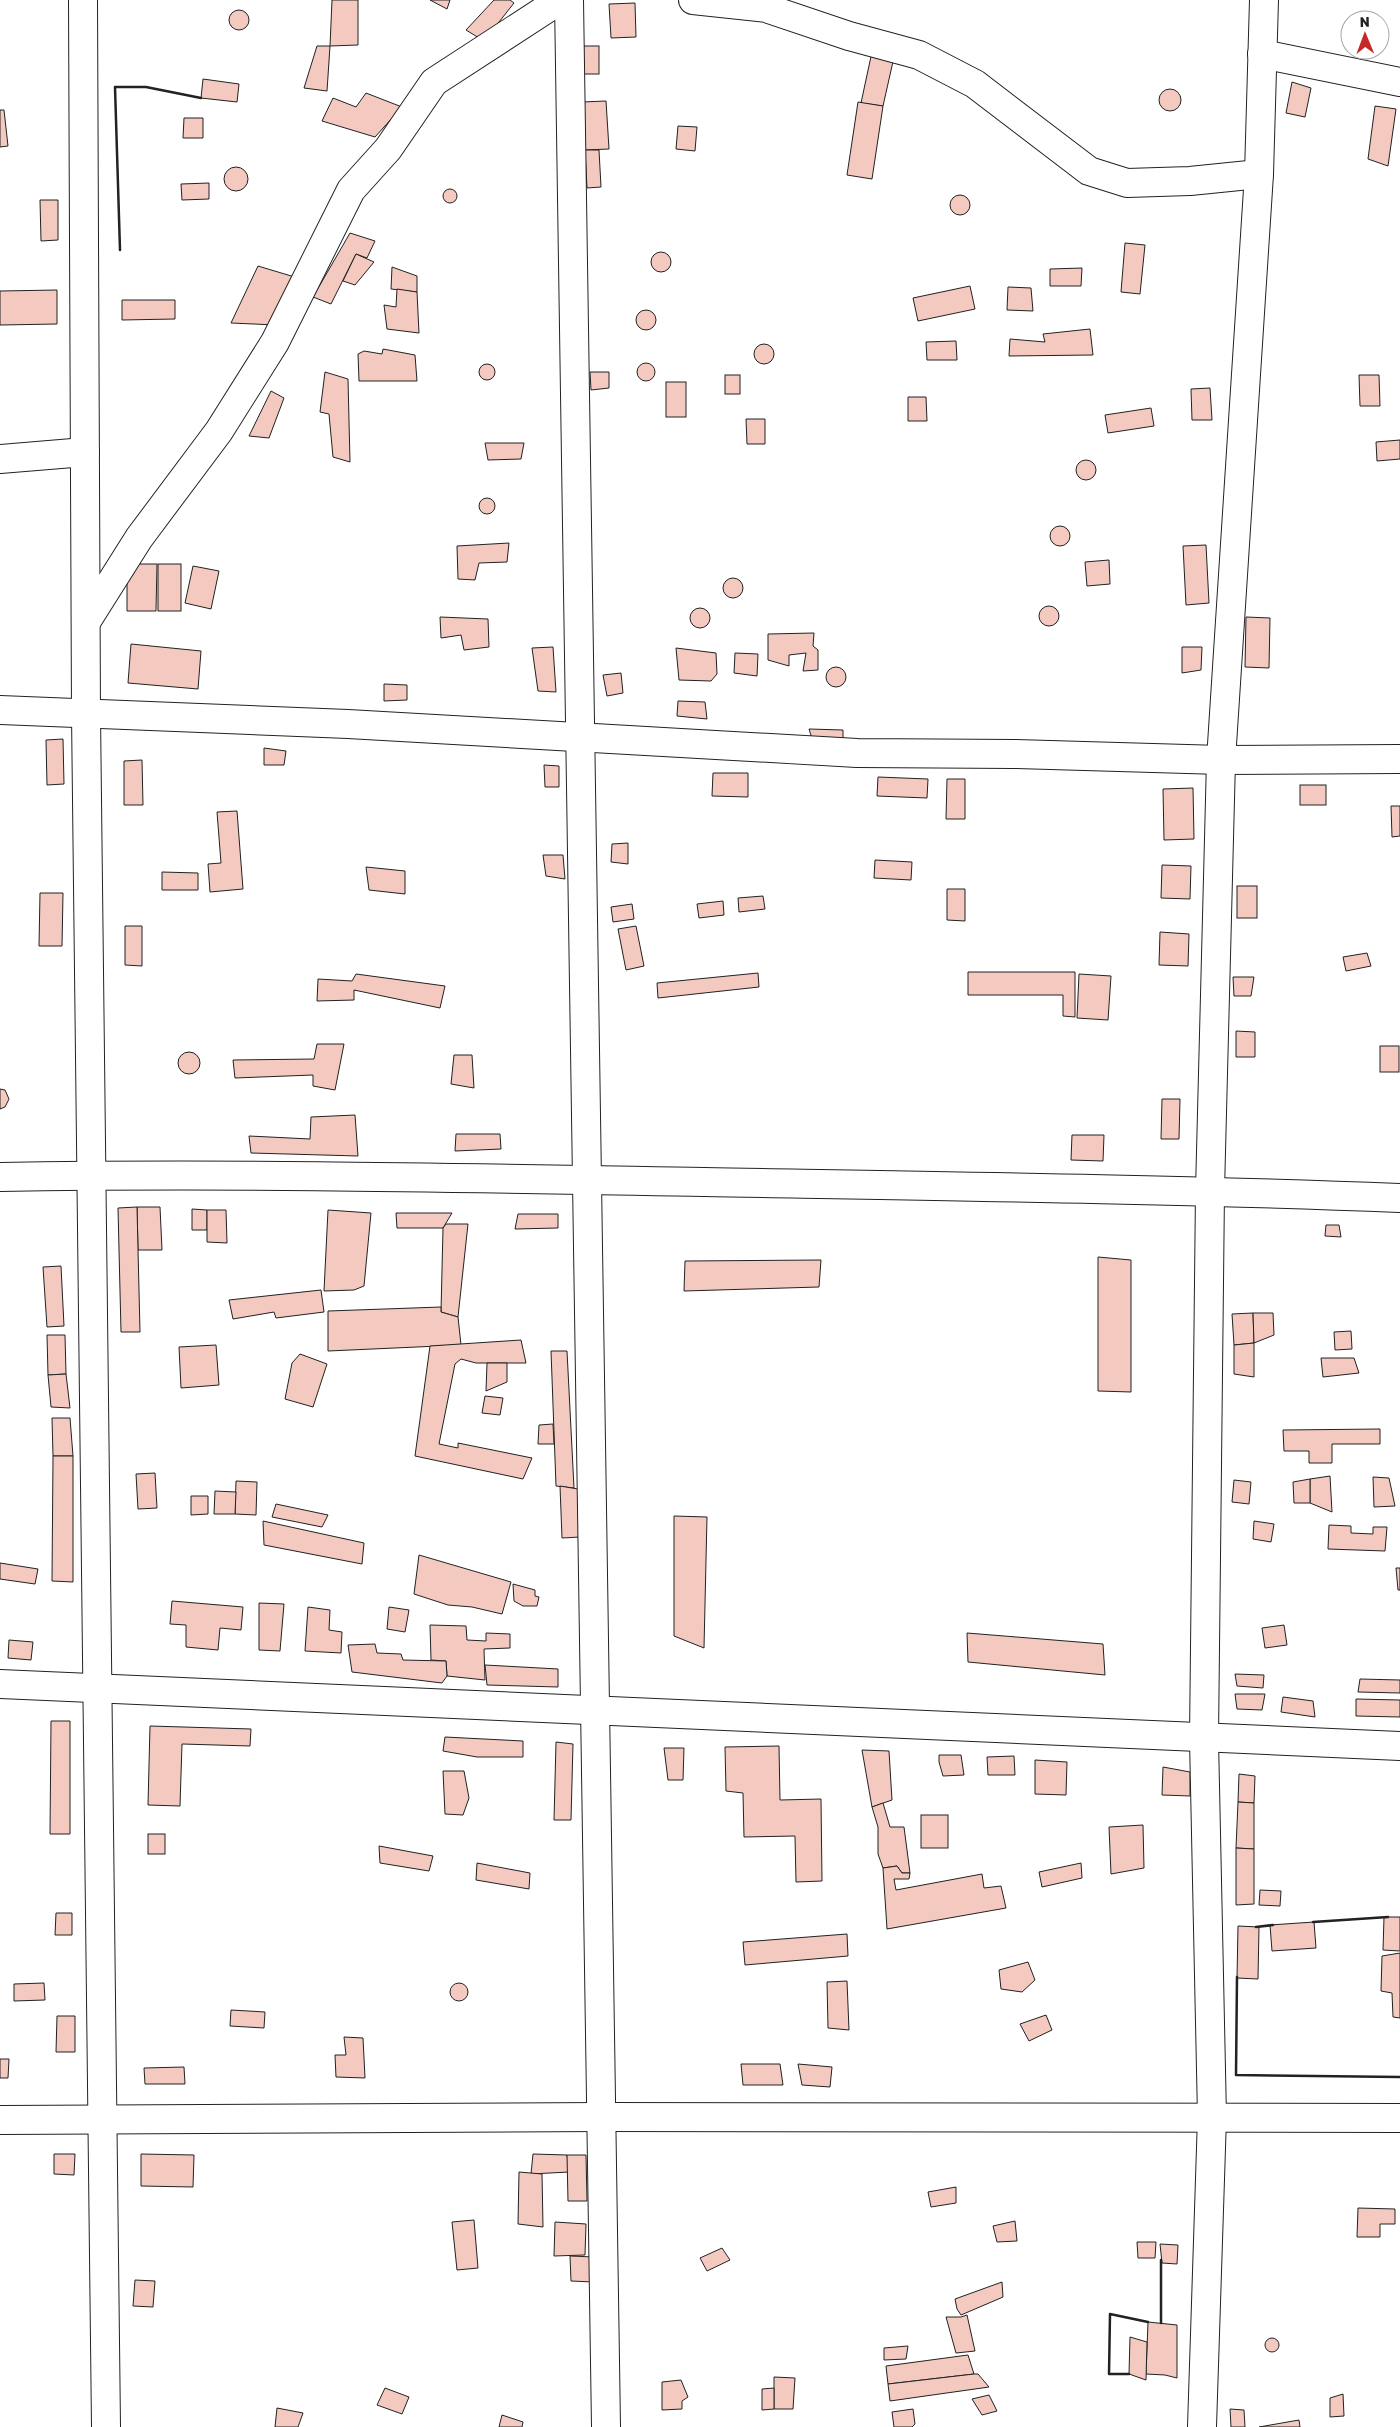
<svg xmlns="http://www.w3.org/2000/svg" width="1400" height="2427" font-family="Rubik,sans-serif">
<style>
.building{fill:#f3c9c0;stroke:#222}
.lines{fill:none;stroke-linecap:round;stroke-linejoin:round}
.street-casing{stroke:#222;stroke-width:30}
.street{stroke:#fff;stroke-width:28}
.wall{stroke:#222;stroke-width:2.5}
</style>
<rect width="100%" height="100%" fill="#fff"/>
<g class="building">
<polygon points="332,0 358,0 358,45 330,46"/>
<polygon points="430,0 450,0 447,9"/>
<polygon points="494,0 510,0 514,3 484,41 466,30"/>
<polygon points="635,3 636,37 611,38 609,4"/>
<circle cx="239" cy="20" r="10"/>
<polygon points="317,46 330,46 327,91 304,88"/>
<rect x="583" y="46" width="16" height="28"/>
<polygon points="873,47 894,57 883,106 861,103"/>
<polygon points="203,79 239,84 237,102 201,98"/>
<polygon points="1292,82 1311,88 1305,117 1286,113"/>
<circle cx="1170" cy="100" r="11"/>
<polygon points="366,93 402,107 375,137 322,121 333,98 356,107"/>
<polygon points="606,101 609,149 585,150 582,102"/>
<polygon points="858,102 883,106 872,179 847,175"/>
<polygon points="1375,106 1396,109 1388,166 1368,159"/>
<polygon points="0,110 4,110 8,146 0,147"/>
<polygon points="184,118 203,118 203,138 183,138"/>
<polygon points="678,126 697,127 695,151 676,149"/>
<polygon points="585,150 599,150 601,187 587,188"/>
<circle cx="236" cy="179" r="12"/>
<polygon points="209,183 209,199 182,200 181,184"/>
<circle cx="450" cy="196" r="7"/>
<circle cx="960" cy="205" r="10"/>
<polygon points="40,200 58,200 58,240 41,241"/>
<polygon points="350,233 375,241 367,258 356,254 331,304 313,297"/>
<polygon points="1125,243 1145,245 1140,294 1121,292"/>
<circle cx="661" cy="262" r="10"/>
<polygon points="356,254 374,262 355,285 343,281"/>
<polygon points="258,266 298,278 276,325 231,323"/>
<polygon points="392,267 417,276 417,292 391,289"/>
<polygon points="1082,268 1081,286 1050,286 1050,269"/>
<polygon points="970,286 975,309 918,321 913,298"/>
<polygon points="1008,287 1031,288 1033,311 1007,310"/>
<polygon points="397,289 417,292 419,333 387,329 384,305 396,307"/>
<polygon points="57,290 57,324 0,325 0,291"/>
<polygon points="122,300 175,300 175,319 122,320"/>
<circle cx="646" cy="320" r="10"/>
<polygon points="1090,329 1093,355 1009,356 1010,339 1045,342 1043,334"/>
<polygon points="956,341 957,360 927,360 926,342"/>
<circle cx="764" cy="354" r="10"/>
<polygon points="383,349 415,355 417,381 359,381 358,354 364,351 382,354"/>
<circle cx="646" cy="372" r="9"/>
<circle cx="487" cy="372" r="8"/>
<polygon points="325,372 348,379 350,462 333,457 329,414 320,412"/>
<polygon points="590,372 609,372 609,388 591,390"/>
<rect x="725" y="375" width="15" height="19"/>
<polygon points="1359,375 1379,375 1380,406 1360,406"/>
<rect x="666" y="382" width="20" height="35"/>
<polygon points="1210,388 1212,420 1192,420 1191,389"/>
<polygon points="271,391 284,398 269,438 249,436"/>
<polygon points="908,397 926,397 927,421 908,421"/>
<polygon points="1151,408 1154,426 1108,433 1105,415"/>
<polygon points="746,419 765,419 765,444 747,444"/>
<polygon points="1400,440 1400,459 1377,461 1376,442"/>
<polygon points="485,443 524,443 521,459 488,460"/>
<circle cx="1086" cy="470" r="10"/>
<circle cx="487" cy="506" r="8"/>
<circle cx="1060" cy="536" r="10"/>
<polygon points="509,543 507,562 479,563 475,580 458,579 457,546"/>
<polygon points="1206,545 1209,603 1186,605 1183,546"/>
<polygon points="1109,560 1110,584 1087,586 1085,562"/>
<polygon points="127,564 157,564 156,611 127,611"/>
<rect x="158" y="564" width="23" height="47"/>
<polygon points="193,566 219,571 211,609 185,603"/>
<circle cx="733" cy="588" r="10"/>
<circle cx="1049" cy="616" r="10"/>
<circle cx="700" cy="618" r="10"/>
<polygon points="440,617 488,619 489,647 464,650 461,635 441,638"/>
<polygon points="1246,617 1270,618 1269,668 1245,667"/>
<polygon points="814,633 813,646 818,650 818,670 803,671 806,653 789,655 789,666 768,660 768,634"/>
<polygon points="131,644 201,651 198,689 128,683"/>
<polygon points="553,647 556,692 538,691 532,648"/>
<polygon points="1182,647 1202,647 1201,670 1182,673"/>
<polygon points="676,648 716,653 717,674 711,681 679,680"/>
<polygon points="735,653 758,654 757,676 734,673"/>
<circle cx="836" cy="677" r="10"/>
<polygon points="621,673 623,693 607,696 603,675"/>
<polygon points="384,684 407,685 407,700 384,701"/>
<polygon points="678,701 705,702 707,719 677,716"/>
<polygon points="809,729 843,730 843,743 813,742"/>
<polygon points="63,739 64,784 47,785 46,740"/>
<polygon points="264,748 286,751 284,765 264,765"/>
<polygon points="142,760 143,805 124,805 124,761"/>
<polygon points="544,765 559,766 559,787 545,787"/>
<polygon points="713,773 748,773 748,797 712,796"/>
<polygon points="878,777 928,779 927,798 877,796"/>
<polygon points="947,779 965,779 965,819 946,819"/>
<rect x="1300" y="785" width="26" height="20"/>
<polygon points="1193,788 1194,839 1164,840 1163,789"/>
<polygon points="1391,806 1400,806 1400,836 1392,837"/>
<polygon points="237,811 243,889 210,892 208,864 221,863 217,812"/>
<polygon points="628,843 628,864 611,862 612,844"/>
<polygon points="543,855 563,855 565,879 546,876"/>
<polygon points="875,860 912,862 911,880 874,878"/>
<polygon points="1162,865 1191,866 1190,899 1161,898"/>
<polygon points="366,867 405,871 405,894 369,890"/>
<polygon points="162,872 198,873 198,890 162,890"/>
<rect x="1237" y="886" width="20" height="32"/>
<polygon points="947,889 965,889 965,921 947,920"/>
<polygon points="40,893 63,893 62,946 39,946"/>
<polygon points="763,896 765,909 739,912 738,898"/>
<polygon points="723,901 724,915 699,918 697,904"/>
<polygon points="632,904 634,919 613,922 611,907"/>
<polygon points="125,926 142,926 142,966 125,965"/>
<polygon points="636,926 644,966 626,970 618,929"/>
<polygon points="1160,932 1189,934 1188,966 1159,965"/>
<polygon points="1367,953 1371,966 1346,971 1343,957"/>
<polygon points="968,972 1075,972 1075,1017 1063,1016 1063,995 968,995"/>
<polygon points="758,973 759,987 658,998 657,983"/>
<polygon points="356,974 445,986 440,1008 354,990 354,1000 317,1001 318,979 352,981"/>
<polygon points="1079,974 1111,976 1108,1020 1077,1018"/>
<polygon points="1233,977 1254,977 1251,996 1234,996"/>
<polygon points="1236,1031 1255,1032 1255,1057 1236,1057"/>
<polygon points="317,1044 344,1044 335,1090 313,1086 313,1075 235,1078 233,1060 314,1059"/>
<rect x="1380" y="1046" width="19" height="26"/>
<circle cx="189" cy="1063" r="11"/>
<polygon points="454,1055 472,1055 474,1088 451,1084"/>
<polygon points="0,1089 5,1090 9,1099 5,1107 0,1109"/>
<polygon points="1162,1099 1180,1099 1179,1139 1161,1139"/>
<polygon points="355,1115 358,1156 251,1153 249,1136 310,1139 311,1117"/>
<polygon points="456,1134 500,1134 501,1149 455,1151"/>
<polygon points="1072,1135 1104,1135 1103,1161 1071,1160"/>
<polygon points="137,1207 160,1207 162,1250 138,1250"/>
<polygon points="137,1207 140,1332 121,1332 118,1208"/>
<polygon points="192,1209 207,1210 207,1230 192,1230"/>
<polygon points="207,1210 226,1210 227,1243 207,1242"/>
<polygon points="328,1210 371,1213 364,1286 354,1290 324,1291"/>
<polygon points="396,1213 452,1213 443,1228 397,1228"/>
<polygon points="518,1214 558,1214 558,1228 515,1229"/>
<polygon points="446,1224 468,1224 458,1317 441,1312 443,1228"/>
<polygon points="1326,1225 1339,1225 1341,1237 1325,1236"/>
<polygon points="1098,1257 1131,1260 1131,1392 1098,1391"/>
<polygon points="821,1260 819,1287 684,1291 685,1261"/>
<polygon points="61,1266 64,1326 47,1327 43,1267"/>
<polygon points="321,1290 324,1312 276,1318 274,1312 233,1319 229,1300"/>
<polygon points="441,1307 441,1312 458,1317 461,1345 328,1351 328,1311"/>
<polygon points="1253,1313 1254,1343 1234,1345 1232,1314"/>
<polygon points="1253,1313 1273,1313 1274,1335 1254,1343"/>
<polygon points="1351,1331 1352,1349 1335,1350 1334,1332"/>
<polygon points="47,1335 65,1335 66,1374 48,1375"/>
<polygon points="521,1340 526,1363 476,1363 461,1359 455,1364 439,1444 458,1448 458,1443 532,1458 523,1479 415,1456 430,1346"/>
<polygon points="1254,1343 1254,1377 1234,1374 1234,1345"/>
<polygon points="216,1345 219,1385 181,1388 179,1347"/>
<polygon points="551,1351 567,1351 574,1488 556,1486"/>
<polygon points="300,1354 327,1364 313,1407 285,1399 292,1363"/>
<polygon points="1321,1358 1354,1358 1359,1373 1323,1377"/>
<polygon points="487,1363 507,1363 507,1382 486,1391"/>
<polygon points="66,1374 70,1408 51,1407 48,1375"/>
<polygon points="485,1396 503,1398 500,1415 482,1413"/>
<polygon points="52,1418 70,1418 73,1456 53,1456"/>
<polygon points="553,1424 554,1444 538,1444 539,1425"/>
<polygon points="1380,1429 1380,1444 1332,1444 1332,1463 1309,1463 1309,1451 1284,1451 1283,1430"/>
<polygon points="53,1456 73,1456 73,1582 52,1581"/>
<polygon points="155,1473 157,1508 138,1509 136,1474"/>
<polygon points="1330,1476 1332,1512 1310,1503 1310,1479"/>
<polygon points="1373,1477 1389,1478 1395,1506 1374,1507"/>
<polygon points="1310,1479 1310,1503 1294,1503 1293,1482"/>
<polygon points="1234,1480 1251,1482 1249,1504 1232,1502"/>
<polygon points="236,1481 257,1482 256,1515 235,1514"/>
<polygon points="560,1486 578,1489 580,1537 562,1538"/>
<polygon points="215,1491 236,1492 235,1514 214,1514"/>
<polygon points="191,1496 208,1496 208,1514 191,1515"/>
<polygon points="276,1504 328,1515 322,1527 272,1517"/>
<polygon points="674,1516 707,1517 704,1648 674,1636"/>
<polygon points="263,1521 364,1543 362,1564 264,1545"/>
<polygon points="1254,1521 1274,1524 1271,1542 1253,1539"/>
<polygon points="1329,1525 1351,1526 1351,1533 1373,1534 1373,1527 1387,1527 1385,1551 1328,1549"/>
<polygon points="419,1555 511,1582 502,1614 472,1607 448,1605 414,1594"/>
<polygon points="0,1563 38,1569 35,1584 0,1579"/>
<polygon points="1396,1568 1400,1568 1400,1590 1398,1590"/>
<polygon points="513,1584 535,1590 535,1596 539,1597 537,1606 523,1606 514,1601"/>
<polygon points="172,1601 243,1607 241,1630 220,1628 218,1650 186,1647 186,1625 170,1624"/>
<polygon points="259,1603 284,1604 280,1651 259,1650"/>
<polygon points="308,1607 330,1610 329,1630 342,1632 341,1653 305,1651"/>
<polygon points="389,1607 409,1610 405,1632 387,1629"/>
<polygon points="430,1625 466,1626 467,1640 486,1641 486,1633 510,1634 510,1648 484,1649 485,1680 447,1676 446,1661 431,1660"/>
<polygon points="1284,1625 1287,1645 1265,1648 1262,1628"/>
<polygon points="967,1633 1103,1644 1105,1675 968,1662"/>
<polygon points="9,1640 33,1642 31,1660 8,1658"/>
<polygon points="375,1644 377,1653 401,1654 403,1660 446,1661 447,1676 442,1683 352,1672 348,1645"/>
<polygon points="485,1665 558,1669 558,1687 487,1685"/>
<polygon points="1235,1674 1264,1675 1263,1688 1237,1686"/>
<polygon points="1360,1679 1400,1680 1400,1693 1358,1692"/>
<polygon points="1235,1694 1265,1694 1262,1710 1237,1709"/>
<polygon points="1283,1697 1313,1701 1315,1717 1281,1712"/>
<polygon points="1356,1699 1400,1700 1400,1717 1356,1716"/>
<polygon points="51,1721 70,1721 70,1834 50,1834"/>
<polygon points="150,1726 251,1729 250,1746 182,1744 180,1806 148,1805"/>
<polygon points="445,1737 523,1741 523,1757 477,1757 443,1751"/>
<polygon points="556,1742 573,1744 571,1820 554,1820"/>
<polygon points="779,1746 780,1800 821,1799 822,1881 796,1882 795,1836 744,1837 743,1793 726,1791 725,1747"/>
<polygon points="664,1748 684,1748 683,1780 668,1780"/>
<polygon points="862,1750 889,1751 892,1800 872,1807"/>
<polygon points="939,1755 961,1755 964,1775 943,1776 939,1762"/>
<polygon points="1014,1756 1015,1775 988,1775 987,1757"/>
<polygon points="1035,1760 1067,1762 1066,1795 1035,1794"/>
<polygon points="1163,1767 1190,1772 1190,1796 1162,1795"/>
<polygon points="443,1771 464,1771 469,1798 463,1815 445,1814"/>
<polygon points="1239,1774 1255,1776 1254,1803 1238,1802"/>
<polygon points="1238,1802 1254,1803 1254,1849 1236,1848"/>
<polygon points="883,1803 890,1827 904,1827 910,1873 902,1873 897,1866 883,1868 878,1854 878,1827 872,1807"/>
<rect x="921" y="1815" width="27" height="33"/>
<polygon points="1143,1825 1144,1868 1111,1874 1109,1827"/>
<rect x="148" y="1834" width="17" height="20"/>
<polygon points="379,1846 433,1856 429,1871 380,1863"/>
<polygon points="1236,1848 1254,1849 1254,1904 1236,1905"/>
<polygon points="477,1863 530,1873 529,1889 476,1880"/>
<polygon points="1081,1863 1082,1878 1042,1887 1039,1872"/>
<polygon points="897,1866 902,1873 910,1873 909,1879 894,1879 896,1890 982,1874 984,1888 1001,1886 1006,1908 887,1929 883,1868"/>
<polygon points="1260,1890 1281,1891 1280,1906 1259,1905"/>
<polygon points="56,1913 72,1913 72,1935 55,1935"/>
<polygon points="1384,1917 1400,1917 1400,1951 1383,1950"/>
<polygon points="1314,1922 1316,1948 1272,1951 1270,1925"/>
<polygon points="1238,1926 1259,1927 1258,1979 1237,1978"/>
<polygon points="847,1934 848,1956 745,1965 743,1942"/>
<polygon points="1400,1953 1400,2018 1393,2017 1392,1993 1381,1991 1382,1956"/>
<polygon points="1028,1962 1035,1980 1022,1992 1001,1989 999,1970"/>
<polygon points="847,1981 849,2030 828,2028 827,1982"/>
<circle cx="459" cy="1992" r="9"/>
<polygon points="44,1983 45,2000 14,2001 14,1984"/>
<polygon points="231,2010 265,2012 264,2028 230,2026"/>
<polygon points="1046,2015 1052,2030 1029,2041 1020,2024"/>
<polygon points="57,2016 75,2016 75,2052 56,2052"/>
<polygon points="344,2037 363,2038 365,2078 336,2077 335,2055 346,2055"/>
<polygon points="0,2059 9,2059 8,2078 0,2078"/>
<polygon points="741,2064 780,2064 783,2085 743,2085"/>
<polygon points="798,2064 832,2067 830,2087 802,2085"/>
<polygon points="184,2067 185,2084 145,2084 144,2068"/>
<polygon points="54,2154 75,2154 74,2175 54,2174"/>
<polygon points="141,2154 194,2155 193,2187 141,2186"/>
<polygon points="533,2154 567,2155 569,2172 531,2174"/>
<polygon points="567,2155 586,2155 587,2201 568,2201"/>
<polygon points="519,2172 542,2174 543,2227 518,2224"/>
<polygon points="956,2187 956,2203 931,2207 928,2192"/>
<polygon points="1358,2208 1395,2209 1395,2224 1380,2224 1380,2237 1357,2237"/>
<polygon points="474,2220 478,2268 457,2270 452,2222"/>
<polygon points="1015,2221 1017,2241 997,2242 993,2226"/>
<polygon points="555,2222 586,2224 585,2255 554,2256"/>
<polygon points="1137,2242 1156,2242 1155,2258 1138,2258"/>
<polygon points="1160,2244 1178,2245 1177,2264 1162,2263"/>
<polygon points="722,2248 730,2260 707,2271 700,2258"/>
<polygon points="570,2256 594,2257 593,2282 571,2281"/>
<polygon points="135,2280 155,2281 153,2307 133,2306"/>
<polygon points="1002,2282 1003,2297 961,2315 957,2309 955,2299"/>
<polygon points="967,2315 975,2351 956,2353 946,2317 961,2317"/>
<polygon points="1148,2322 1177,2325 1177,2378 1165,2375 1146,2374"/>
<polygon points="1130,2337 1147,2342 1146,2380 1129,2374"/>
<circle cx="1272" cy="2345" r="7"/>
<polygon points="908,2346 906,2359 884,2360 884,2348"/>
<polygon points="968,2355 974,2374 888,2384 886,2366"/>
<polygon points="974,2374 978,2374 989,2387 890,2401 888,2384"/>
<polygon points="774,2377 795,2378 793,2409 774,2409"/>
<polygon points="681,2380 688,2397 682,2401 682,2409 662,2410 662,2382"/>
<polygon points="385,2388 409,2397 402,2414 377,2405"/>
<polygon points="774,2388 774,2409 762,2410 762,2389"/>
<polygon points="1343,2394 1344,2416 1330,2417 1330,2398"/>
<polygon points="989,2395 997,2411 982,2415 972,2399"/>
<polygon points="277,2408 303,2413 298,2427 275,2427"/>
<polygon points="913,2409 915,2424 912,2427 894,2427 892,2412"/>
<polygon points="1230,2409 1244,2410 1245,2427 1231,2427"/>
<polygon points="502,2415 523,2422 522,2427 499,2427"/>
<polygon points="1299,2420 1300,2427 1259,2427"/>
</g>
<g class="lines">
<defs>
<g id="street">
<polyline points="83,0 86,714 106,2427"/>
<polyline points="569,0 606,2427"/>
<polyline points="693,0 766,8 849,36 919,55 975,84 1089,171 1127,183 1190,181 1259,174"/>
<polyline points="1262,54 1400,82"/>
<polyline points="0,459 85,452"/>
<polyline points="86,622 139,538 219,431 275,342 351,190 388,149 434,82 560,0"/>
<polyline points="0,710 348,724 857,753 1015,754 1221,760 1400,759"/>
<path d="M 0,1177 C 234,1173 469,1178 704,1182 C 936,1186 1168,1189 1400,1198"/>
<polyline points="0,1684 1400,1746"/>
<polyline points="0,2120 602,2117 1400,2118"/>
<polyline points="1202,2427 1212,2117 1204,1739 1210,1191 1221,760 1259,174 1264,0"/>
</g>
</defs>
<use href="#street" class="street-casing"/>
<use href="#street" class="street"/>
<g class="wall">
<polyline points="120,250 115,87 146,87 201,98"/>
<polyline points="1313,1922 1388,1917"/>
<polyline points="1256,1927 1273,1925"/>
<polyline points="1237,1977 1236,2075 1400,2077"/>
<polyline points="1161,2323 1161,2260"/>
<polyline points="1129,2374 1109,2374 1110,2314 1148,2322"/>
</g>
</g>
<g transform="translate(1365 35) rotate(359)"><circle r="24" fill="#ffffff" stroke="#a7a7a7"/>
<path d="M0-4L9 19L0 12L-9 19Z" fill="#c62828"/>
<text y="-8" font-size="14" font-weight="bold" text-anchor="middle" fill="#222222">N</text>
</g>
</svg>
